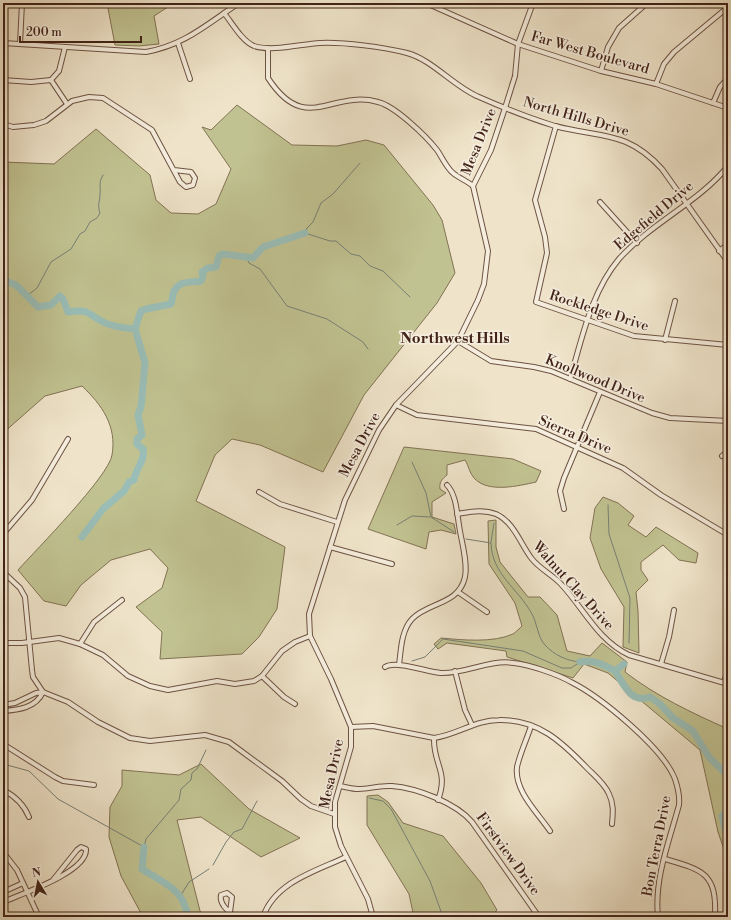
<svg xmlns="http://www.w3.org/2000/svg" width="731" height="920" font-family="'Libre Bodoni',serif">
<style>
.green{fill:#c1c291;stroke:#827254}
.lines{fill:none;stroke-linecap:round;stroke-linejoin:round}
.stream{stroke:#778077;stroke-width:1}
.river{stroke:#9abeb7;stroke-width:7}
.minor-casing{stroke:#6d5344;stroke-width:6}
.minor{stroke:#f5eddd;stroke-width:4}
.labels{text-anchor:middle;dominant-baseline:central;stroke-width:3.5;stroke-linejoin:round;paint-order:stroke}
.street-label{font-size:14px;fill:#422318;stroke:#f5eddd}
.neighbourhood-label{font-size:15px;font-weight:bold;fill:#422318;stroke:#f5eddd}
</style>
<rect width="100%" height="100%" fill="#efe4ca"/>
<filter id="stains"><feTurbulence type="fractalNoise" baseFrequency=".005" numOctaves="4"/><feColorMatrix values="0 0 0 0 .2 0 0 0 0 .09 0 0 0 0 .02 0 0 0 .5 -.17"/></filter>
<radialGradient id="worn" r=".72"><stop offset=".6" stop-color="#630" stop-opacity="0"/><stop offset="1" stop-color="#630" stop-opacity=".3"/></radialGradient>
<g class="green">
<polygon points="107,3 174,3 154,16 159,44 139,46 115,45"/>
<path d="M 237,105 L 292,145 L 337,146 L 366,140 L 384,145 L 433,205 L 442,220 L 455,273 L 437,303 L 364,395 L 323,472 L 260,445 L 232,439 L 215,455 L 196,501 L 285,547 L 277,609 L 259,637 L 242,654 L 160,659 L 162,632 L 136,607 L 162,588 L 168,568 L 150,549 L 111,560 L 81,585 L 66,606 L 44,601 L 18,570 C 36,550 109,476 112,455 C 117,426 102,405 82,386 L 45,396 L 3,433 L 3,162 L 54,164 L 96,129 L 150,175 L 156,200 L 171,213 L 198,214 L 216,204 L 231,169 L 202,127 L 211,130 Z"/>
<path d="M 404,447 L 513,459 L 541,471 L 536,482 C 518,486 489,493 475,479 C 469,473 469,466 465,460 L 447,465 L 447,475 C 442,479 439,482 440,489 L 446,493 L 432,502 L 432,517 L 454,524 L 456,534 L 441,530 L 429,532 L 426,549 L 368,529 Z"/>
<polygon points="603,497 618,503 634,516 628,525 646,537 656,527 698,553 696,563 679,560 663,545 641,562 641,570 648,580 636,592 638,611 639,653 623,647 624,607 601,569 590,538 595,508"/>
<path d="M 496,520 L 496,547 L 500,562 L 528,597 L 540,597 L 557,615 L 567,651 L 590,656 L 602,643 L 627,662 L 625,672 C 656,696 692,713 728,729 L 728,861 L 718,832 L 700,750 L 608,673 L 584,664 L 573,678 L 507,657 L 506,651 L 447,643 L 438,649 L 434,644 L 441,638 C 463,640 493,643 513,634 C 516,632 520,628 522,626 L 515,603 L 489,564 L 488,521 Z"/>
<polygon points="201,764 249,809 300,838 261,857 201,817 177,820 200,911 204,917 143,917 121,876 109,837 110,807 122,786 122,770 179,775"/>
<polygon points="378,795 388,802 403,823 443,836 481,883 497,910 491,917 414,917 409,894 367,825 367,796"/>
</g>
<g class="lines">
<g class="stream">
<polyline points="360,163 333,194 321,203 313,222 307,228 305,233 330,241 336,241 351,254 360,256 370,266 383,271 410,297"/>
<polyline points="246,257 249,263 260,269 287,306 327,319 363,342 368,349"/>
<path d="M 27,296 L 37,288 L 51,262 L 71,249 L 80,234 L 85,231 L 90,222 L 97,218 L 100,213 C 97,204 100,202 100,194 C 101,185 98,184 103,175"/>
<polyline points="412,462 426,493 431,517 454,532"/>
<polyline points="608,505 609,534 630,598 629,643"/>
<polyline points="397,525 412,516 430,517"/>
<path d="M 466,539 L 491,543 C 492,575 518,588 532,614 C 537,623 538,638 545,645 C 554,655 567,661 580,662"/>
<polyline points="491,542 494,523"/>
<polyline points="412,661 425,657 443,639 523,651 562,668 571,668 580,662"/>
<polyline points="3,760 7,765 29,771 58,799 144,847 146,839 179,800 181,789 191,780 192,773 197,769 206,750"/>
<polyline points="369,798 383,801 391,809 430,881 443,917"/>
<polyline points="213,865 226,842 234,832 242,829 257,801"/>
<polyline points="181,895 189,882 209,869"/>
</g>
<g class="river">
<path d="M 3,280 L 16,285 L 38,307 L 51,305 L 60,296 L 63,299 L 68,312 C 90,309 86,313 103,322 C 112,327 125,328 135,329 L 141,311 L 146,309 L 171,304 C 173,300 172,295 174,291 C 180,280 190,283 201,281 L 203,276 L 202,272 L 208,268 L 216,267 L 219,256 L 223,254 L 253,258 L 263,247 L 305,233"/>
<path d="M 82,537 L 103,509 L 124,491 L 129,482 L 134,480 C 135,469 146,460 143,449 L 137,444 L 137,439 L 142,435 L 138,415 L 141,407 L 145,363 L 135,329"/>
<path d="M 580,662 C 593,659 604,665 615,671"/>
<path d="M 624,664 L 615,671 C 625,686 631,704 650,697 L 660,704 L 673,718 L 693,731 L 709,757 L 728,776"/>
<polyline points="728,809 722,816 728,841"/>
<path d="M 144,847 L 142,869 C 165,884 183,888 188,917"/>
</g>
<defs>
<g id="minor">
<polyline points="426,3 518,44 601,71 656,84 728,108"/>
<path d="M 224,13 C 232,23 242,41 254,46 C 272,52 301,44 320,43 C 345,42 383,47 407,53 C 433,60 454,87 479,97 C 504,108 529,118 555,126 C 600,138 627,130 662,169 L 728,262"/>
<path d="M 3,43 L 146,52 C 185,45 207,24 239,3"/>
<polyline points="178,43 190,79"/>
<polyline points="20,44 22,3"/>
<path d="M 268,48 L 268,78 C 306,136 331,89 378,102 C 395,106 426,136 437,150 C 442,157 446,167 453,173 C 459,178 467,181 473,186"/>
<polyline points="601,71 608,47 619,28 647,3"/>
<polyline points="3,80 31,82 51,80"/>
<polyline points="51,80 59,71 65,47"/>
<polyline points="51,80 67,104"/>
<polyline points="656,84 664,64 674,52 728,7"/>
<polyline points="713,103 720,87 728,78"/>
<polyline points="3,124 13,127 34,125 46,121 72,101 89,97 103,98 152,130 180,182 186,187 193,185 195,178 191,172 174,170"/>
<polyline points="556,126 535,200 545,237 547,253 536,302 634,336 728,345"/>
<polyline points="600,202 637,243"/>
<polyline points="719,251 728,244"/>
<polyline points="665,340 675,301"/>
<polyline points="458,341 491,361 534,367 551,371 652,413 670,418 728,421"/>
<path d="M 570,379 C 582,339 591,292 619,259 C 651,223 698,203 728,166"/>
<polyline points="396,405 417,415 536,429 623,468 661,495 728,535"/>
<polyline points="722,456 728,451"/>
<polyline points="259,492 280,504 337,522"/>
<polyline points="564,509 560,491 564,478 600,392"/>
<path d="M 457,514 C 470,512 483,509 496,514 C 514,522 521,545 532,559 C 540,569 551,574 560,583 C 583,607 598,641 629,655 L 728,684"/>
<polyline points="3,534 32,500 68,439"/>
<polyline points="330,547 392,564"/>
<polyline points="3,572 20,588 25,597 32,670 33,677 43,692 68,702 98,722 130,738 150,741 205,735 229,742 282,781 301,799 311,806 334,814"/>
<polyline points="458,592 487,612"/>
<polyline points="3,643 22,643 59,638 80,644 103,655 128,676 150,686 168,690 217,681 235,684 254,681 262,676 282,651 295,642 310,636"/>
<polyline points="80,644 94,622 122,600"/>
<polyline points="661,664 669,637 674,610"/>
<path d="M 399,665 C 401,650 401,631 412,619 C 428,602 459,605 465,577 C 468,561 461,541 459,525 C 457,513 456,494 447,485"/>
<path d="M 385,667 C 396,660 427,672 441,673 C 466,674 489,659 514,663 C 530,665 557,674 571,682 C 601,697 663,748 675,779 C 678,788 680,796 679,805 C 669,842 654,879 658,917"/>
<polyline points="455,671 465,710 472,725"/>
<polyline points="262,676 284,697 295,704"/>
<polyline points="724,682 728,670"/>
<path d="M 3,705 L 15,703 L 36,693 L 43,692 C 36,708 18,710 3,711"/>
<path d="M 531,726 C 527,739 520,753 517,767 C 514,791 538,813 550,831"/>
<path d="M 351,727 L 373,726 L 434,738 C 457,735 475,720 499,720 C 538,719 562,742 587,768 C 595,776 605,784 609,794 C 614,804 613,813 612,824"/>
<path d="M 434,738 C 433,765 449,771 438,800"/>
<polyline points="3,744 55,777 63,781 94,785"/>
<path d="M 340,786 C 346,787 352,789 358,789 C 370,789 381,785 392,786 C 417,788 456,803 472,822 L 539,917"/>
<path d="M 3,790 C 15,796 24,805 29,817"/>
<polyline points="3,852 17,870 39,917"/>
<path d="M 665,859 C 703,870 717,873 715,917"/>
<polyline points="3,892 23,883"/>
<path d="M 3,902 C 21,894 88,872 86,849 L 81,847 L 77,850 L 53,880"/>
<path d="M 230,912 L 232,897 L 227,893 L 221,895 C 219,904 228,911 235,917"/>
<polyline points="597,915 597,917"/>
<path d="M 263,917 C 275,882 316,871 346,857"/>
<polyline points="373,917 368,899 341,846 335,827 335,802 351,747 351,727 331,679 310,636 309,614 345,500 379,430 396,405 458,341 478,300 484,284 488,251 473,186 491,150 505,108 515,76 518,44 533,3"/>
</g>
</defs>
<use href="#minor" class="minor-casing"/>
<use href="#minor" class="minor"/>
</g>
<g class="labels">
<g class="street-label">
<text transform="translate(590 53) rotate(16)">Far West Boulevard</text>
<text transform="translate(576 117) rotate(16)">North Hills Drive</text>
<text transform="translate(479 142) rotate(-68)">Mesa Drive</text>
<text transform="translate(654 216) rotate(-40)">Edgefield Drive</text>
<text transform="translate(599 311) rotate(18)">Rockledge Drive</text>
<text transform="translate(595 379) rotate(22)">Knollwood Drive</text>
<text transform="translate(575 435) rotate(23)">Sierra Drive</text>
<text transform="translate(360 445) rotate(-62)">Mesa Drive</text>
<text transform="translate(573 586) rotate(48)">Walnut Clay Drive</text>
<text transform="translate(332 774) rotate(-78)">Mesa Drive</text>
<text transform="translate(657 846) rotate(-79)">Bon Terra Drive</text>
<text transform="translate(508 854) rotate(54)">Firstview Drive</text>
</g>
<g class="neighbourhood-label">
<text x="455" y="338">Northwest Hills</text>
</g>
</g>
<rect width="731" height="920" fill="none" stroke="#efe4ca" stroke-width="16"/>
<rect x="4" y="4" width="723" height="912" fill="none" stroke="#422318" stroke-width="2"/>
<rect x="8" y="8" width="715" height="904" fill="none" stroke="#422318"/>
<g transform="translate(38 882) rotate(350)" stroke="#f5eddd" stroke-width="3" paint-order="stroke">
<path d="M0-3L7 15L0 10L-7 15Z" fill="#422318"/>
<text y="-6" font-size="11" font-weight="bold" text-anchor="middle" fill="#422318">N</text>
</g>
<path d="M20 36v6h121v-6" fill="none" stroke="#422318" stroke-width="2"/>
<text x="26" y="36" font-size="12" fill="#422318" stroke="#f5eddd" stroke-width="3" paint-order="stroke">200 m</text>
<rect width="100%" height="100%" filter="url(#stains)"/>
<rect width="100%" height="100%" fill="url(#worn)"/>
</svg>
